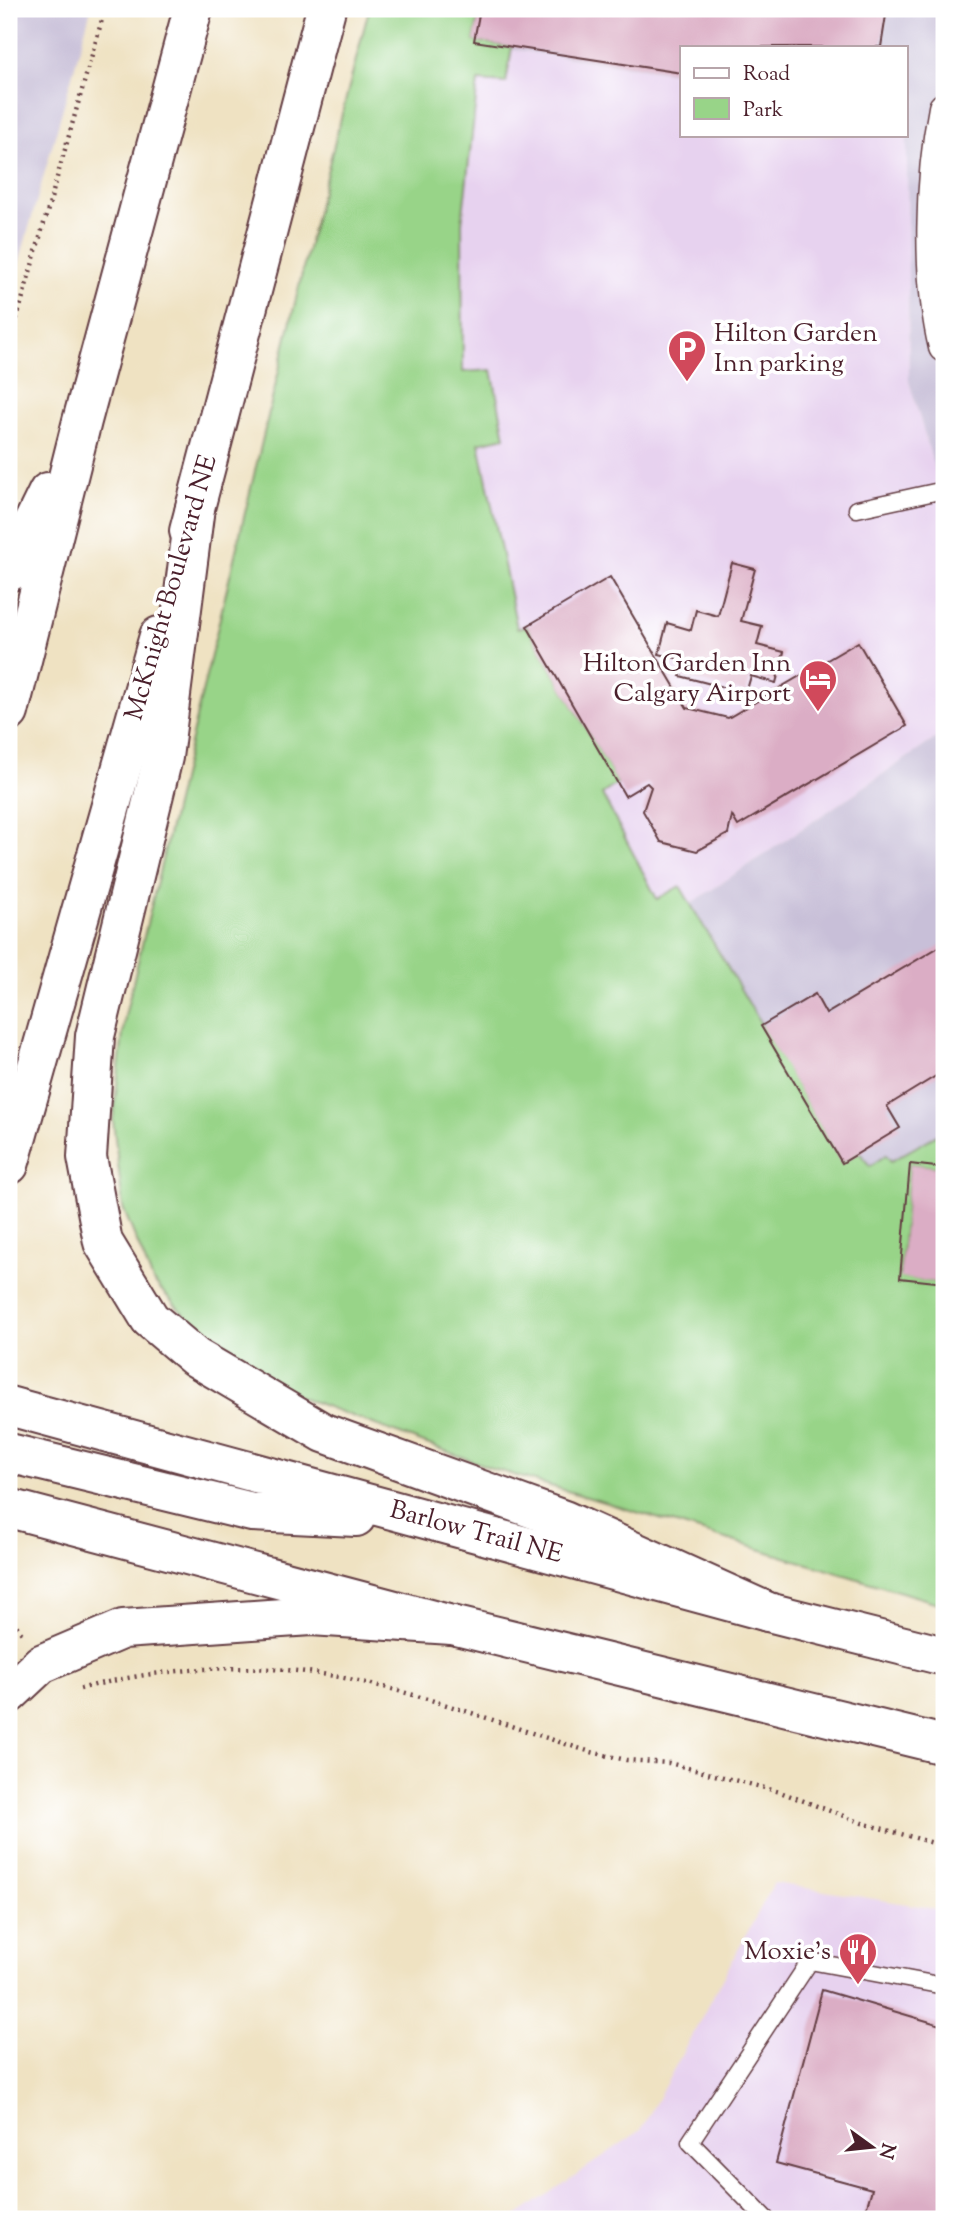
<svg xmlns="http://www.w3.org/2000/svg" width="953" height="2228" font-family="'Sorts Mill Goudy',serif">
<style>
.built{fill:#e7d2ef}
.industrial{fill:#c8bfd8}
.green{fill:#98d488;stroke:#717a5a;stroke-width:2}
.building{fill:#dbadc5}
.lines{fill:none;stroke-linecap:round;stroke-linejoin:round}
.lane-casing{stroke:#633c42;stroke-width:19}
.street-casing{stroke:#633c42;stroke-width:33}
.secondary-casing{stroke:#633c42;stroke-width:42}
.primary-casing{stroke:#633c42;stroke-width:42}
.path{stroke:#633c42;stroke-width:4.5;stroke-dasharray:2 5;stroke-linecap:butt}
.lane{stroke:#fff;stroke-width:16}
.street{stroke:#fff;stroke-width:30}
.secondary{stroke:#fff;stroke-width:38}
.primary{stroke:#fff;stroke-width:38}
.labels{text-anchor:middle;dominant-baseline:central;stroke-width:7;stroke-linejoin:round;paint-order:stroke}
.poi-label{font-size:26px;fill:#4a1f2b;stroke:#fff;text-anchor:end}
.street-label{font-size:26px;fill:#4a1f2b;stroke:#fff}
</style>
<rect width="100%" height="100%" fill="#fff"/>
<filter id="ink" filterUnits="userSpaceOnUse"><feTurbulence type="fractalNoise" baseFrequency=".0143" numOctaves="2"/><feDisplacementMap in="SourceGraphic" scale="14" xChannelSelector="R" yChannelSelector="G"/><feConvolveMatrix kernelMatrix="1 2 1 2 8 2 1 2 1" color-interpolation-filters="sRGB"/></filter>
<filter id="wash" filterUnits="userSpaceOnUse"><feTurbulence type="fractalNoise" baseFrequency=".00686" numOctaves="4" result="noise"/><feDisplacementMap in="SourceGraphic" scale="28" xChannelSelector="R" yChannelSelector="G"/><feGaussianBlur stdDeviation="1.57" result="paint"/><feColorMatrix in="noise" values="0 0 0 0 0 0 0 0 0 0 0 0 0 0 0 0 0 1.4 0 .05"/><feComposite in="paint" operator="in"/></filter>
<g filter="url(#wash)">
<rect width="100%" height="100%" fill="#efe2c2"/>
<g class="built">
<polygon points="454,41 682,74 682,135 906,135 907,107 909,381 944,500 944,733 661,924 483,617 431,365"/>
<polygon points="774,1883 944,1910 944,2219 512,2219 641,2130"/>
</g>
<g class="industrial">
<polygon points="9,9 91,9 9,298"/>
<polygon points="460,9 944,9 944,500 909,381 906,47 682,47 682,74 454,41"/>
<polygon points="944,733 944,1343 838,1244 661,924"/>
</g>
<polygon class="green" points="369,9 480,9 474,41 512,47 506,83 478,81 462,223 463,372 492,370 505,437 479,443 517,628 527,626 618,783 602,794 657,899 680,886 842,1162 859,1152 870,1166 886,1155 891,1161 944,1131 944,1168 910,1164 900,1277 944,1283 944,1605 491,1468 298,1396 214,1347 153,1281 123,1208 113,1120 125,1016 316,215"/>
<g id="blocks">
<g class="building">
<polygon points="480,9 887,9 881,47 682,47 682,73 474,41"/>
<polygon points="732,563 755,569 741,621 762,626 757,645 784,652 776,683 751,676 746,693 680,676 685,660 659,654 667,623 691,630 696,610 718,616"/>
<polygon points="610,577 687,708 728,718 858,642 907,726 738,826 732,816 728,834 697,851 661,842 643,811 651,787 647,783 625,796 527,626"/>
<polygon points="944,944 944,1071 887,1106 900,1128 842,1163 761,1026 815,994 826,1014"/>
<polygon points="910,1164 944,1168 944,1283 900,1278"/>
<polygon points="822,1990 944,2026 944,2219 863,2219 872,2189 776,2163"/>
</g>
</g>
</g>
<g filter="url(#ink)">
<use href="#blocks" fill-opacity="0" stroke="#633c42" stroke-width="2"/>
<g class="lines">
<defs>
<g id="lane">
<polyline points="857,509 944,490"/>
<polyline points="766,2219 690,2142 810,1961 944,1986"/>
</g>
<path id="street" d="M 944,108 C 930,178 927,277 944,347"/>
<g id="secondary">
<polyline points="9,1406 768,1612 944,1656"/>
<polyline points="9,1453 252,1512 356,1517"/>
<polyline points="9,1508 452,1625 944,1745"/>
</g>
<g id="primary">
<polyline points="195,507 163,757 95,1036 87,1157 103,1242 150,1319 195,1357 324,1433 564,1520 768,1612"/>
<polyline points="189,531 326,9"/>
<polyline points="9,572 48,492"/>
<polyline points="9,712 82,421 193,9"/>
<polyline points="9,1165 159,636"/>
<polyline points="9,1694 41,1664 123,1629 311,1616 452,1625"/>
</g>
</defs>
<use href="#lane" class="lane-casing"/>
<use href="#street" class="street-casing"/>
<use href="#secondary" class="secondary-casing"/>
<use href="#primary" class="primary-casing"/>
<g class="path">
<polyline points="9,346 105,9"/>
<polyline points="9,1614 22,1634"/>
<path d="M 80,1689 C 157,1667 255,1662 334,1676 C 421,1692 506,1726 591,1752 L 626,1760 L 669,1763 L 780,1792 L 862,1823 L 944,1846"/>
</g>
<use href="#lane" class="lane"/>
<use href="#street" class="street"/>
<use href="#secondary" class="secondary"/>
<use href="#primary" class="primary"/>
</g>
</g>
<defs>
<symbol id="parking-pin" viewBox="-11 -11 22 30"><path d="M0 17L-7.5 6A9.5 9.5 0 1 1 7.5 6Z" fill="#d1495b" stroke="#fff"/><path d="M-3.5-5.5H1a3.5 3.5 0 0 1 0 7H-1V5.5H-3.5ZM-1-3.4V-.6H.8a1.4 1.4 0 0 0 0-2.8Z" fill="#fff"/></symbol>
<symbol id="hotel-pin" viewBox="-11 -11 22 30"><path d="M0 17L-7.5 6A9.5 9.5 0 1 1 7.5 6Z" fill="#d1495b" stroke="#fff"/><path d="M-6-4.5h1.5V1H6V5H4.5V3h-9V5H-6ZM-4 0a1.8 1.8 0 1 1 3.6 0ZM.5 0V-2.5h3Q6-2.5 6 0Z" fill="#fff"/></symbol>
<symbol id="restaurant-pin" viewBox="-11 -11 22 30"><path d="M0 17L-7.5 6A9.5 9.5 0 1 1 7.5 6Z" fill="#d1495b" stroke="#fff"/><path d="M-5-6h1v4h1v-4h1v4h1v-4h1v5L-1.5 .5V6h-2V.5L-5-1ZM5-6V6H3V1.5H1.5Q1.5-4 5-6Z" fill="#fff"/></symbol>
</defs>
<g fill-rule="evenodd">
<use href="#parking-pin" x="665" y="327" width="44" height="60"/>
<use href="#hotel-pin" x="796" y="657" width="44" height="60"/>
<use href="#restaurant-pin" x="836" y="1930" width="44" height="60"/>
</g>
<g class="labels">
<g class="poi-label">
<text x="714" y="334" text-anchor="start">Hilton Garden<tspan x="714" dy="30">Inn parking</tspan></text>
<text x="791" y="664">Hilton Garden Inn<tspan x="791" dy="30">Calgary Airport</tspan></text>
<text x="831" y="1952">Moxie's</text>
</g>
<g class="street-label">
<text transform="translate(172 588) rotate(-74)">McKnight Boulevard NE</text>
<text transform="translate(476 1533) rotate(15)">Barlow Trail NE</text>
</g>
</g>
<rect width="953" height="2228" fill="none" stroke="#fff" stroke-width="35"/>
<rect x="680" y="46" width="228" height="91" fill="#ffffff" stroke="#b7a5aa" stroke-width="2"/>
<rect x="694" y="68" width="35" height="10" fill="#ffffff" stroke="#b7a5aa" stroke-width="2"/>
<text x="743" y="80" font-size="21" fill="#4a1f2b">Road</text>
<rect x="694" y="98" width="35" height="21" fill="#98d488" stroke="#b7a5aa" stroke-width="2"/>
<text x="743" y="116" font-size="21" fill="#4a1f2b">Park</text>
<g transform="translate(872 2147) rotate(105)" stroke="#ffffff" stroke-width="5" paint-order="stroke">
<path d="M0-5L12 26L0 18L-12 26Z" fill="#4a1f2b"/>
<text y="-10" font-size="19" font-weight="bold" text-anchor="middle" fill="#4a1f2b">N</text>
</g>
</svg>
